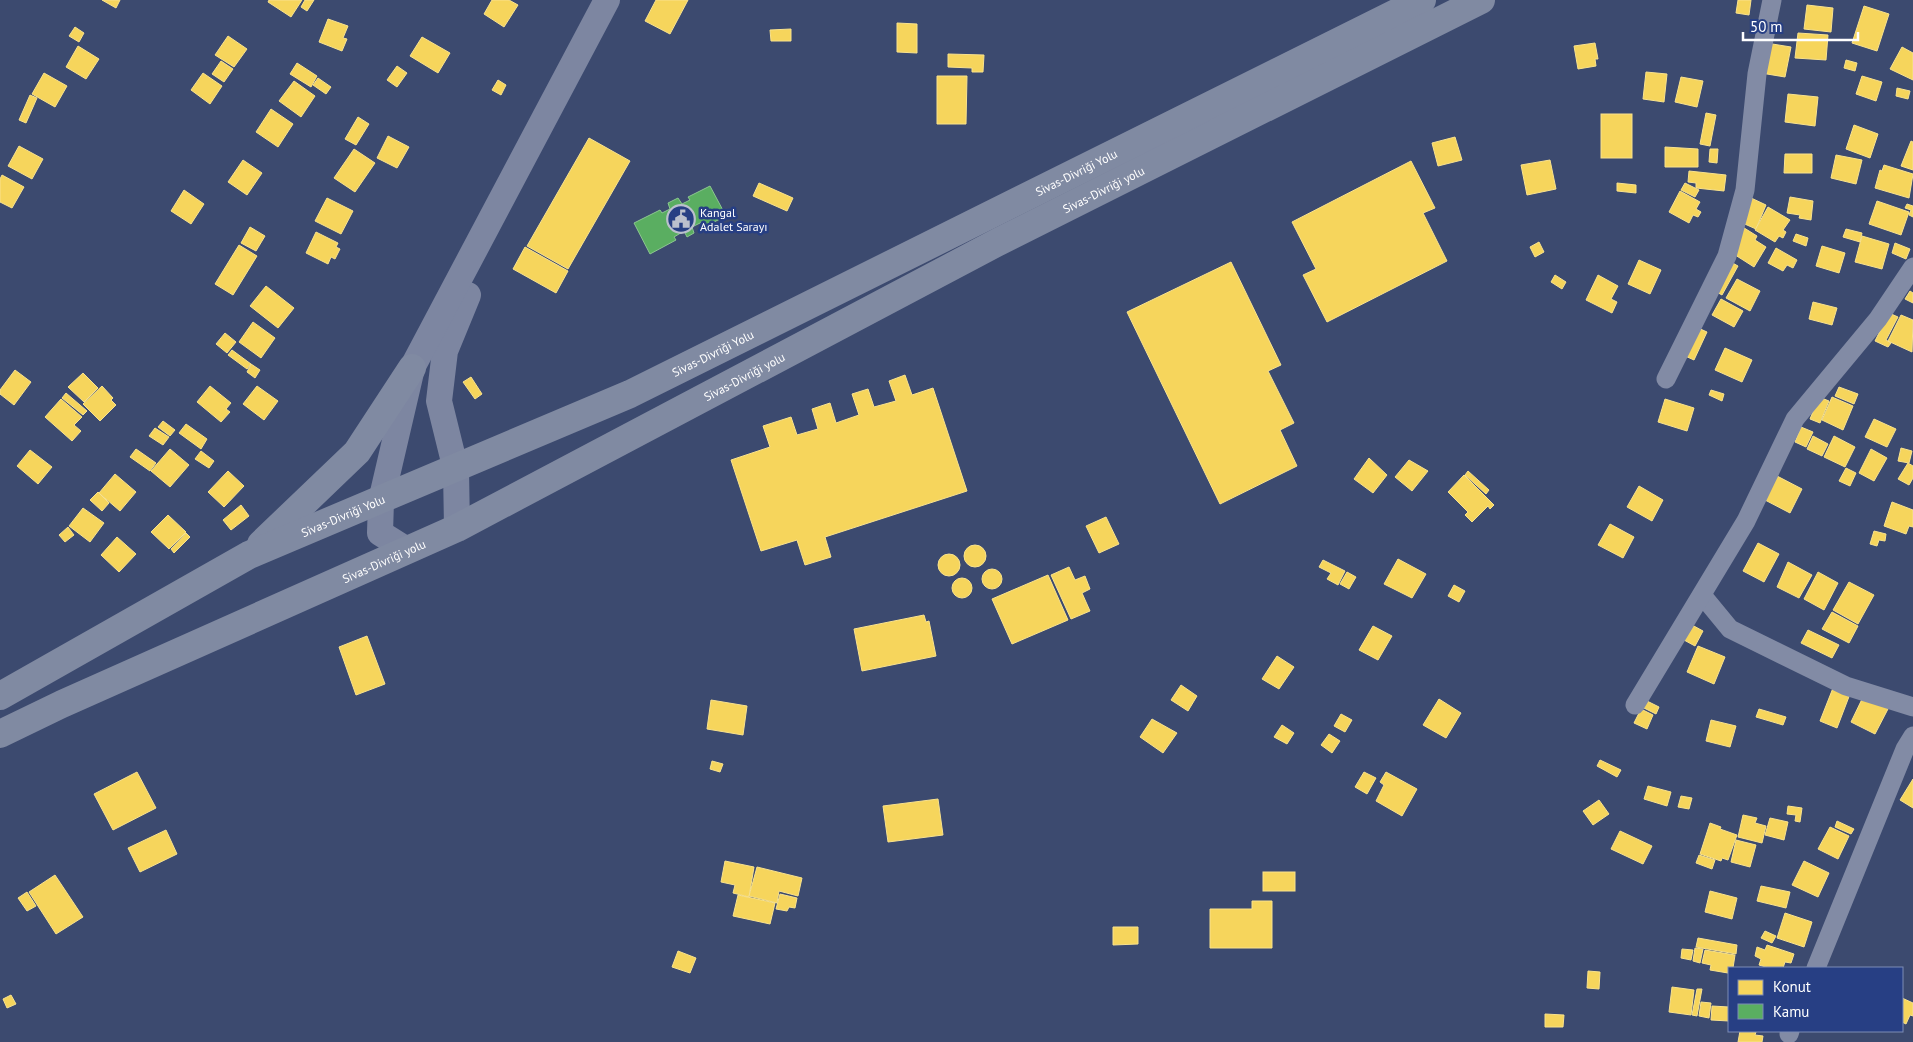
<svg xmlns="http://www.w3.org/2000/svg" width="1913" height="1042" font-family="'PT Sans',sans-serif">
<style>
.homes{fill:#f6d55c;stroke:#f9e28d}
.public{fill:#5aae61;stroke:#8cc690}
.lines{fill:none;stroke-linecap:round;stroke-linejoin:round}
.street{stroke:#828ba5;stroke-width:19}
.secondary{stroke:#7d86a1;stroke-width:26}
.primary{stroke:#808aa2;stroke-width:28}
.labels{text-anchor:middle;dominant-baseline:central;stroke-width:5;stroke-linejoin:round;paint-order:stroke}
.street-label{font-size:12px;fill:#fff;stroke:#273f84}
.poi-label{font-size:12px;fill:#fff;stroke:#273f84;text-anchor:start}
</style>
<rect width="100%" height="100%" fill="#3c4a6f"/>
<g class="homes">
<polygon points="102,0 120,0 116,8"/>
<polygon points="269,0 302,0 291,17 268,2"/>
<polygon points="305,0 314,0 307,11 301,7"/>
<polygon points="492,0 509,0 518,5 504,27 484,14"/>
<polygon points="656,0 688,0 670,34 645,21"/>
<polygon points="1738,0 1751,0 1749,15 1736,13"/>
<polygon points="1807,5 1833,8 1831,32 1804,29"/>
<polygon points="1864,6 1889,14 1877,51 1852,43"/>
<polygon points="328,19 348,26 343,38 347,39 342,51 319,42"/>
<polygon points="897,23 917,24 917,53 897,52"/>
<polygon points="75,27 84,33 79,42 69,36"/>
<polygon points="791,29 791,41 771,41 770,30"/>
<polygon points="1798,33 1828,35 1826,60 1795,58"/>
<polygon points="228,36 247,49 234,67 215,55"/>
<polygon points="422,37 450,53 438,73 410,56"/>
<polygon points="1595,43 1598,59 1595,59 1596,66 1578,69 1574,46"/>
<polygon points="1766,43 1791,47 1785,77 1761,73"/>
<polygon points="78,46 99,59 86,79 66,67"/>
<polygon points="1902,47 1913,53 1913,80 1890,69"/>
<polygon points="948,54 984,55 983,72 972,72 972,68 948,67"/>
<polygon points="1846,60 1857,63 1855,71 1844,68"/>
<polygon points="221,61 233,69 224,82 212,74"/>
<polygon points="297,63 317,76 311,87 290,74"/>
<polygon points="397,66 407,73 397,87 387,80"/>
<polygon points="1646,72 1667,74 1664,102 1643,99"/>
<polygon points="44,73 67,86 55,107 32,94"/>
<polygon points="203,73 222,86 210,104 191,90"/>
<polygon points="937,76 967,76 966,124 937,124"/>
<polygon points="1862,76 1882,82 1876,101 1856,94"/>
<polygon points="1681,77 1703,81 1697,107 1675,102"/>
<polygon points="318,78 331,87 326,94 313,85"/>
<polygon points="498,80 506,85 501,95 492,90"/>
<polygon points="294,81 315,96 301,117 279,101"/>
<polygon points="1897,88 1910,91 1908,99 1896,96"/>
<polygon points="1788,94 1818,97 1815,126 1785,122"/>
<polygon points="30,95 37,98 26,123 19,120"/>
<polygon points="271,109 293,124 278,147 256,132"/>
<polygon points="1706,113 1716,115 1710,146 1700,144"/>
<rect x="1601" y="114" width="31" height="44"/>
<polygon points="358,117 369,124 356,145 345,139"/>
<polygon points="1854,125 1878,134 1870,158 1846,149"/>
<polygon points="388,136 409,147 397,168 377,158"/>
<polygon points="1455,137 1462,160 1438,166 1432,143"/>
<polygon points="589,138 630,161 568,269 527,246"/>
<polygon points="1911,141 1913,142 1913,170 1901,166"/>
<polygon points="19,146 43,159 32,179 8,166"/>
<polygon points="1665,147 1698,149 1698,167 1665,167"/>
<polygon points="354,149 375,163 355,192 334,178"/>
<polygon points="1710,149 1718,149 1717,163 1709,162"/>
<polygon points="1785,154 1812,154 1812,173 1784,173"/>
<polygon points="1836,155 1862,160 1856,184 1831,178"/>
<polygon points="243,160 262,173 247,195 228,182"/>
<polygon points="1550,160 1556,189 1527,195 1521,165"/>
<polygon points="1411,161 1435,208 1423,213 1447,261 1327,322 1303,275 1316,269 1292,222"/>
<polygon points="1884,165 1913,174 1909,198 1875,188 1880,170 1882,171"/>
<polygon points="1689,171 1726,175 1724,191 1696,188 1696,183 1688,182"/>
<polygon points="2,175 24,187 12,208 0,202 0,179"/>
<polygon points="759,183 793,198 787,211 753,196"/>
<polygon points="1617,183 1636,185 1636,193 1617,191"/>
<polygon points="1685,183 1699,190 1695,197 1681,190"/>
<polygon points="184,190 204,204 191,224 171,211"/>
<polygon points="1680,191 1700,202 1696,209 1701,212 1698,217 1693,215 1689,223 1669,212"/>
<polygon points="1749,197 1766,205 1756,229 1738,221"/>
<polygon points="1790,197 1813,201 1811,220 1799,218 1800,215 1787,213"/>
<polygon points="327,198 353,211 341,234 315,221"/>
<polygon points="1877,201 1909,212 1901,235 1869,224"/>
<polygon points="1907,204 1913,206 1913,217 1909,215 1911,210 1905,208"/>
<polygon points="1768,207 1790,220 1783,230 1786,232 1783,238 1779,236 1775,242 1755,230"/>
<polygon points="1741,226 1757,236 1755,240 1766,247 1754,267 1729,251"/>
<polygon points="250,227 265,236 256,251 241,243"/>
<polygon points="1846,229 1862,233 1860,242 1843,237"/>
<polygon points="316,232 338,243 336,247 340,249 335,259 331,257 328,264 306,253"/>
<polygon points="1796,234 1808,238 1806,246 1793,241"/>
<polygon points="1862,236 1889,244 1882,269 1855,262"/>
<polygon points="1539,242 1544,252 1535,257 1530,247"/>
<polygon points="1895,243 1910,249 1906,259 1892,253"/>
<polygon points="239,245 257,256 233,295 215,284"/>
<polygon points="1822,246 1845,253 1839,273 1816,266"/>
<polygon points="525,247 568,271 556,293 513,269"/>
<polygon points="1776,248 1797,260 1793,268 1787,265 1783,271 1768,263"/>
<polygon points="1639,260 1661,270 1650,294 1628,284"/>
<polygon points="1729,261 1738,266 1722,295 1713,290"/>
<polygon points="1231,262 1281,365 1268,371 1294,423 1280,430 1297,466 1220,504 1127,312"/>
<polygon points="1555,275 1566,282 1562,289 1551,282"/>
<polygon points="1598,275 1618,286 1611,299 1617,302 1612,313 1586,300"/>
<polygon points="1737,279 1760,291 1750,311 1726,298"/>
<polygon points="266,286 294,308 278,328 250,306"/>
<polygon points="1910,291 1913,293 1913,303 1905,299"/>
<polygon points="1721,299 1743,311 1734,327 1712,315"/>
<polygon points="1813,302 1837,308 1832,325 1809,319"/>
<polygon points="1889,313 1898,317 1886,340 1891,343 1888,347 1875,341"/>
<polygon points="1901,315 1913,320 1912,352 1888,341"/>
<polygon points="253,322 275,338 261,358 239,342"/>
<polygon points="1696,327 1707,332 1694,360 1683,355"/>
<polygon points="225,333 236,342 227,353 216,344"/>
<polygon points="1725,348 1752,360 1742,382 1715,370"/>
<polygon points="232,350 251,364 247,369 228,355"/>
<polygon points="251,364 260,370 255,378 247,372"/>
<polygon points="15,370 31,382 14,405 0,394 0,390"/>
<polygon points="83,373 98,388 84,402 68,387"/>
<polygon points="905,375 912,395 933,388 967,491 825,537 831,557 805,565 797,540 761,551 731,460 770,447 763,426 791,417 797,435 818,429 812,409 830,403 836,423 859,415 852,394 868,389 874,407 896,401 889,381"/>
<polygon points="471,377 482,394 475,399 463,382"/>
<polygon points="102,386 113,398 111,400 116,405 100,421 83,404"/>
<polygon points="210,386 231,403 226,409 230,412 221,422 197,402"/>
<polygon points="257,386 278,401 264,420 243,404"/>
<polygon points="1839,387 1858,394 1854,404 1835,396"/>
<polygon points="1711,390 1724,394 1722,401 1709,395"/>
<polygon points="66,393 87,411 83,415 62,398"/>
<polygon points="1819,397 1829,401 1820,423 1810,419"/>
<polygon points="1832,397 1853,406 1843,430 1822,420"/>
<polygon points="61,399 82,417 74,425 81,431 72,441 45,417"/>
<polygon points="1665,399 1694,408 1687,431 1658,422"/>
<polygon points="1874,419 1896,429 1887,447 1865,437"/>
<polygon points="163,421 175,430 170,436 158,427"/>
<polygon points="186,424 207,439 201,449 179,433"/>
<polygon points="1801,427 1813,432 1806,447 1795,442"/>
<polygon points="155,428 169,437 163,445 149,436"/>
<polygon points="1813,436 1828,444 1822,456 1807,449"/>
<polygon points="1834,436 1855,447 1845,467 1824,457"/>
<polygon points="1901,448 1912,451 1909,463 1898,461"/>
<polygon points="136,449 156,463 150,471 130,457"/>
<polygon points="170,449 189,465 170,487 151,471"/>
<polygon points="1871,449 1887,458 1874,481 1859,473"/>
<polygon points="30,450 52,467 38,484 17,466"/>
<polygon points="201,451 214,461 209,468 195,459"/>
<polygon points="1369,458 1387,475 1373,493 1354,479"/>
<polygon points="1409,460 1428,471 1412,491 1395,477"/>
<polygon points="1908,463 1913,466 1913,478 1909,485 1898,479"/>
<polygon points="1846,468 1856,473 1850,486 1839,481"/>
<polygon points="228,471 244,486 224,507 208,492"/>
<polygon points="1468,471 1489,490 1486,494 1465,475"/>
<polygon points="115,474 136,492 120,511 99,493"/>
<polygon points="1464,475 1494,505 1490,509 1488,506 1472,522 1465,515 1468,512 1448,492"/>
<polygon points="1777,476 1802,489 1790,513 1765,500"/>
<polygon points="1639,486 1663,500 1652,521 1627,507"/>
<polygon points="98,492 109,503 102,511 90,500"/>
<polygon points="1892,502 1913,510 1913,527 1909,526 1906,534 1884,526"/>
<polygon points="241,505 249,516 231,530 223,520"/>
<polygon points="83,508 104,523 90,542 69,526"/>
<polygon points="168,515 186,532 169,549 151,532"/>
<polygon points="1106,517 1119,544 1099,553 1086,526"/>
<polygon points="1610,524 1634,537 1623,558 1598,545"/>
<polygon points="68,527 74,535 65,542 59,535"/>
<polygon points="1874,531 1886,534 1885,541 1879,540 1877,546 1870,544"/>
<polygon points="186,533 190,537 174,553 171,549"/>
<polygon points="117,537 136,554 119,572 101,555"/>
<polygon points="1758,543 1779,554 1764,582 1743,571"/>
<circle cx="975" cy="556" r="11"/>
<circle cx="949" cy="565" r="11"/>
<polygon points="1398,559 1426,574 1412,598 1384,584"/>
<polygon points="1323,560 1345,571 1338,585 1327,579 1331,573 1319,567"/>
<polygon points="1788,562 1812,575 1799,598 1777,587"/>
<polygon points="1069,567 1075,580 1085,576 1090,589 1082,593 1090,611 1071,619 1051,575"/>
<circle cx="992" cy="579" r="10"/>
<polygon points="1347,572 1356,577 1349,589 1340,584"/>
<polygon points="1818,572 1838,583 1824,610 1804,599"/>
<polygon points="1048,575 1068,620 1012,644 992,599"/>
<circle cx="962" cy="588" r="10"/>
<polygon points="1849,582 1874,595 1858,624 1833,610"/>
<polygon points="1454,585 1465,591 1459,602 1448,596"/>
<polygon points="1832,612 1858,626 1849,643 1822,629"/>
<polygon points="924,615 926,622 929,621 936,656 862,671 854,629"/>
<polygon points="1692,625 1703,631 1695,646 1684,640"/>
<polygon points="1373,626 1392,636 1378,660 1359,650"/>
<polygon points="1808,630 1839,645 1832,658 1801,643"/>
<polygon points="367,636 385,684 356,695 339,647"/>
<polygon points="1698,646 1725,657 1714,684 1687,672"/>
<polygon points="1277,656 1294,667 1279,689 1262,679"/>
<polygon points="1181,685 1197,696 1188,711 1171,700"/>
<polygon points="1833,688 1850,694 1837,728 1820,721"/>
<polygon points="1864,695 1889,707 1875,734 1851,722"/>
<polygon points="1439,699 1461,713 1446,738 1423,725"/>
<polygon points="711,700 747,706 743,735 707,729"/>
<polygon points="1645,700 1659,707 1656,714 1642,707"/>
<polygon points="1641,709 1653,715 1647,729 1634,723"/>
<polygon points="1759,709 1786,717 1783,725 1756,717"/>
<polygon points="1341,714 1352,720 1345,732 1334,726"/>
<polygon points="1152,719 1177,733 1163,753 1140,737"/>
<polygon points="1711,720 1736,726 1730,747 1706,741"/>
<polygon points="1282,725 1294,733 1287,744 1274,737"/>
<polygon points="1329,734 1340,741 1332,753 1321,745"/>
<polygon points="1600,760 1621,770 1617,777 1597,766"/>
<polygon points="712,761 723,764 720,772 710,769"/>
<polygon points="137,772 156,808 113,830 94,794"/>
<polygon points="1364,772 1376,778 1367,794 1355,787"/>
<polygon points="1386,772 1417,789 1402,816 1376,801 1384,785 1380,782"/>
<polygon points="1913,779 1913,808 1900,800"/>
<polygon points="1648,786 1671,792 1667,806 1644,799"/>
<polygon points="1681,796 1692,798 1689,809 1678,807"/>
<polygon points="938,799 943,835 888,842 883,806"/>
<polygon points="1599,800 1609,814 1593,825 1583,811"/>
<polygon points="1788,806 1802,808 1800,822 1795,821 1796,815 1787,814"/>
<polygon points="1743,815 1757,818 1755,823 1766,826 1762,843 1738,837"/>
<polygon points="1770,818 1788,822 1784,840 1765,835"/>
<polygon points="1837,821 1854,829 1851,834 1835,827"/>
<polygon points="1710,823 1721,827 1720,829 1737,835 1728,860 1722,858 1721,861 1700,854"/>
<polygon points="1830,827 1849,836 1838,859 1818,849"/>
<polygon points="166,830 177,854 140,872 128,848"/>
<polygon points="1620,831 1652,846 1643,864 1611,849"/>
<polygon points="1736,840 1756,845 1750,867 1731,862"/>
<polygon points="1699,855 1715,860 1712,869 1696,863"/>
<polygon points="725,861 754,867 749,897 733,893 735,885 721,882"/>
<polygon points="1804,861 1829,873 1818,897 1792,885"/>
<polygon points="757,867 802,878 798,896 779,891 777,903 749,896"/>
<rect x="1263" y="872" width="32" height="19"/>
<polygon points="55,875 83,917 56,934 29,892"/>
<polygon points="1761,886 1790,892 1786,908 1757,901"/>
<polygon points="1710,891 1737,898 1732,919 1705,912"/>
<polygon points="27,892 36,906 27,911 18,898"/>
<polygon points="780,894 797,898 795,908 789,907 787,911 776,909"/>
<polygon points="738,895 775,903 770,924 733,916"/>
<polygon points="1252,901 1272,901 1272,948 1210,948 1210,909 1252,909"/>
<polygon points="1785,913 1812,922 1804,947 1777,938"/>
<polygon points="1113,927 1138,927 1138,944 1113,945"/>
<polygon points="1765,931 1776,936 1772,943 1761,938"/>
<polygon points="1698,938 1737,945 1736,954 1696,947"/>
<polygon points="1767,945 1794,954 1791,963 1785,962 1783,968 1769,968 1759,965 1761,959 1755,956 1757,947 1765,950"/>
<polygon points="1695,948 1703,949 1700,963 1693,961"/>
<polygon points="1682,949 1693,950 1691,960 1681,958"/>
<polygon points="1705,950 1735,955 1733,968 1729,967 1728,973 1710,970 1711,965 1702,963"/>
<polygon points="678,951 696,958 690,973 672,967"/>
<polygon points="1588,971 1600,972 1599,989 1587,988"/>
<polygon points="1672,987 1694,990 1691,1015 1669,1012"/>
<polygon points="1697,989 1702,989 1697,1016 1692,1015"/>
<polygon points="11,995 16,1004 7,1008 3,999"/>
<polygon points="1902,998 1913,1003 1913,1016 1910,1015 1906,1024 1902,1022"/>
<polygon points="1701,1002 1711,1003 1709,1018 1699,1016"/>
<polygon points="1712,1006 1729,1007 1729,1021 1711,1020"/>
<polygon points="1545,1014 1564,1015 1563,1027 1545,1027"/>
<polygon points="1740,1031 1756,1032 1755,1035 1763,1036 1762,1042 1738,1042"/>
</g>
<polygon class="public" points="710,186 726,216 704,227 702,222 692,227 694,233 687,237 684,231 674,237 676,240 650,254 634,223 660,210 662,213 670,209 668,203 678,198 682,204 690,200 688,197"/>
<g class="lines">
<g class="street">
<polyline points="1666,379 1727,256 1745,190 1757,74 1772,0"/>
<polyline points="1702,595 1730,629 1846,686 1913,707"/>
<polyline points="1635,705 1746,521 1795,419 1878,319 1913,267"/>
<polyline points="1816,968 1905,749 1913,736"/>
<polyline points="1789,1034 1790,1031"/>
</g>
<g class="secondary">
<polyline points="457,528 456,470 439,401 445,351 468,295"/>
<polyline points="407,550 380,533 381,501 412,368 607,0"/>
</g>
<g class="primary">
<polyline points="261,544 357,452 412,368"/>
<path id="s1" d="M 0,696 L 249,555 L 630,394 L 1422,0"/>
<path id="s2" d="M 0,734 L 62,704 L 457,528 L 1000,241 L 1481,0"/>
</g>
</g>
<defs>
<symbol id="civic-ring" viewBox="-11 -11 22 22"><circle r="9.5" fill="#273f84" stroke="#bbc0cd" stroke-width="1.5"/><path d="M-.6-6.5H3V-4.5H.6V-3L4-1V1h2V6H-6V1h2V-1L-.6-3ZM-1.2 2.5V6h2.4V2.5Z" fill="#bbc0cd"/></symbol>
</defs>
<g fill-rule="evenodd">
<use href="#civic-ring" x="665" y="203" width="32" height="32"/>
</g>
<g class="labels">
<g class="street-label">
<text stroke="none"><textPath href="#s1" startOffset="1198">Sivas-Divriği Yolu</textPath></text>
<text stroke="none"><textPath href="#s2" startOffset="1231">Sivas-Divriği yolu</textPath></text>
<text stroke="none"><textPath href="#s1" startOffset="792">Sivas-Divriği Yolu</textPath></text>
<text stroke="none"><textPath href="#s2" startOffset="826">Sivas-Divriği yolu</textPath></text>
<text stroke="none"><textPath href="#s1" startOffset="388">Sivas-Divriği Yolu</textPath></text>
<text stroke="none"><textPath href="#s2" startOffset="421">Sivas-Divriği yolu</textPath></text>
</g>
<g class="poi-label">
<text x="700" y="212">Kangal<tspan x="700" dy="14">Adalet Sarayı</tspan></text>
</g>
</g>
<rect x="1728" y="967" width="175" height="65" fill="#273f84" stroke="#7d8cb5"/>
<rect x="1738" y="980" width="25" height="15" fill="#f6d55c" stroke="#7d8cb5"/>
<text x="1773" y="992" font-size="15" fill="#ffffff">Konut</text>
<rect x="1738" y="1004" width="25" height="15" fill="#5aae61" stroke="#7d8cb5"/>
<text x="1773" y="1017" font-size="15" fill="#ffffff">Kamu</text>
<path d="M1743 32v8h115v-8" fill="none" stroke="#ffffff" stroke-width="2.5"/>
<text x="1750" y="32" font-size="15" fill="#ffffff" stroke="#273f84" stroke-width="4" paint-order="stroke">50 m</text>
</svg>
